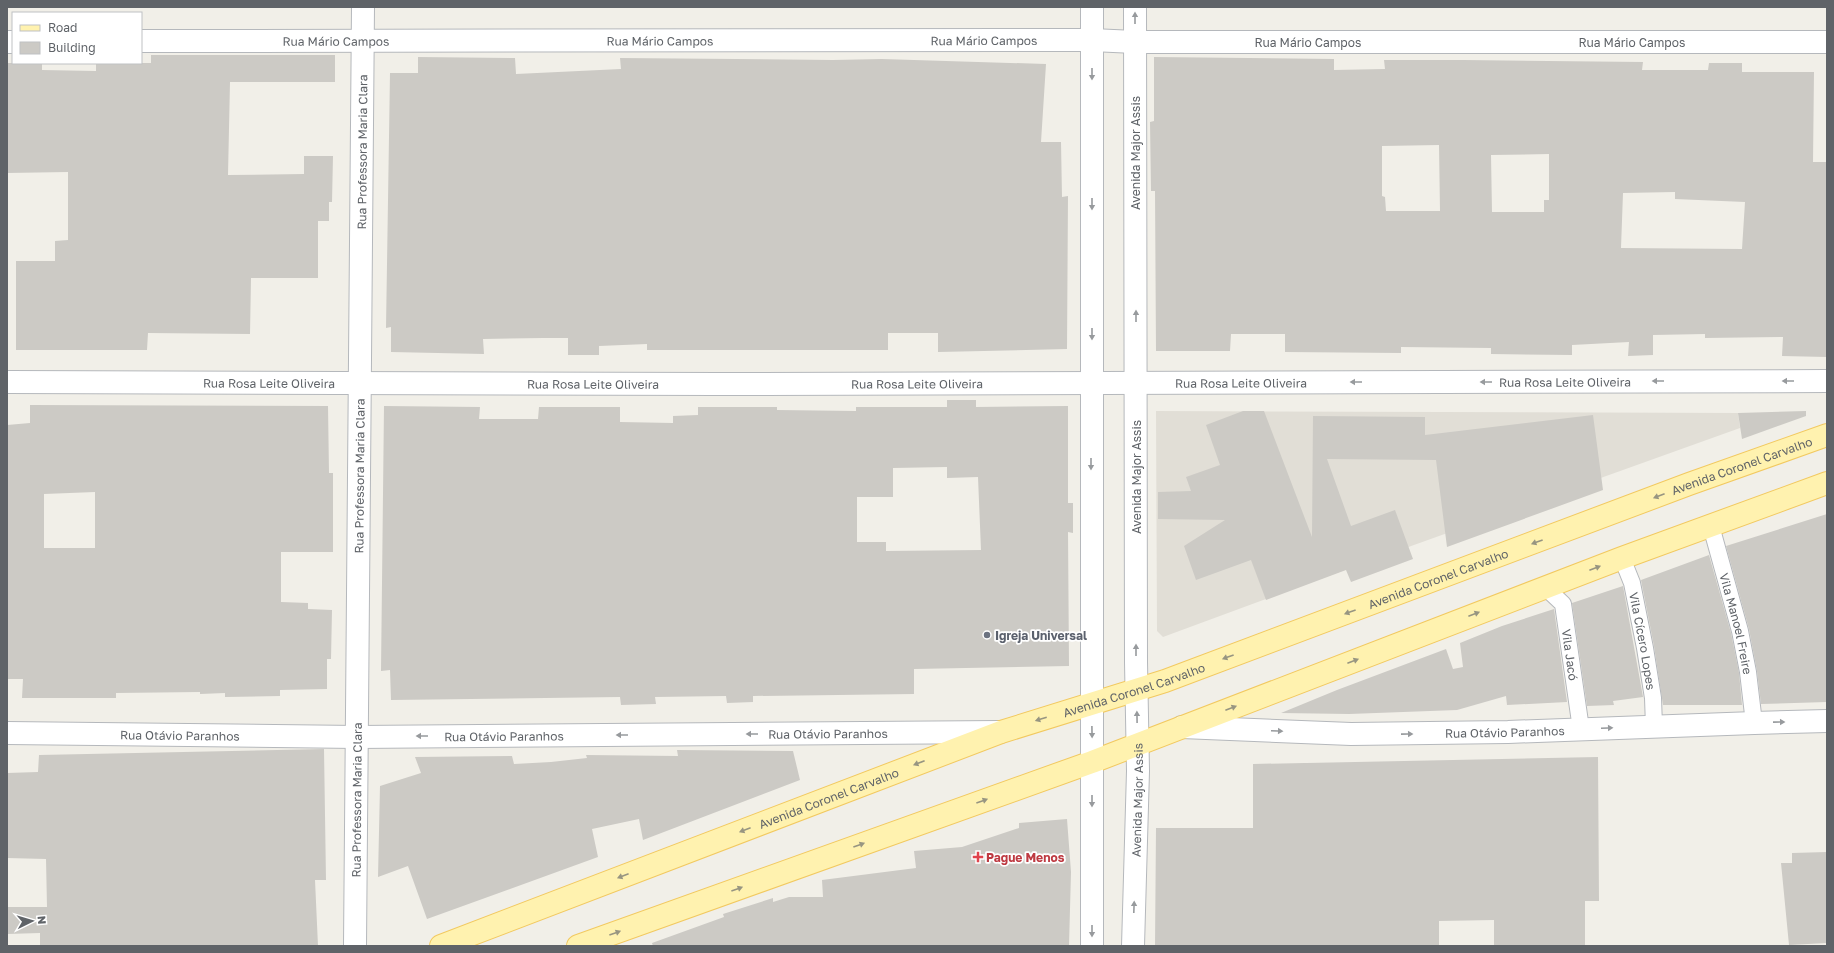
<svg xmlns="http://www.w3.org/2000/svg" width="1834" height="953" font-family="'Golos Text',sans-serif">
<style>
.education{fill:#e1ded6}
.building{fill:#cccac5;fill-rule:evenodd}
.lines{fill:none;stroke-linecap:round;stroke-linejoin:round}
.service-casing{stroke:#b5b8bc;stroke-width:18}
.minor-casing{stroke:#b5b8bc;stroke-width:24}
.tertiary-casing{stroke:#b5b8bc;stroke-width:24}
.primary-casing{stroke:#f2c960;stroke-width:24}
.service{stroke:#fff;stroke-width:16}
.minor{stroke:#fff;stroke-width:22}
.tertiary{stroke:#fff;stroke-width:22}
.primary{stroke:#fff2af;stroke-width:22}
.oneway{fill:#979a9d}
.oneway2{fill:#979581}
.worship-dot{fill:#6b7280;stroke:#fff;stroke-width:1.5}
.health-dot{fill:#e0444e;stroke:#fff;stroke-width:1.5}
.labels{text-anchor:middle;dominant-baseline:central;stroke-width:3.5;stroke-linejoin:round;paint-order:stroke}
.street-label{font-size:12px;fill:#5f6368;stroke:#fff}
.worship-label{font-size:12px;font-weight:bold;fill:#5b616d;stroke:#fff;text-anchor:start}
.health-label{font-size:12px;font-weight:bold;fill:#be3a42;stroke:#fff;text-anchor:start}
</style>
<rect width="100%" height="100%" fill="#f1efe8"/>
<polygon class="education" points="1156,411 1738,413 1740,428 1361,564 1163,637 1157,631"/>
<g class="building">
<polygon points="151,55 335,55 335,82 230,82 228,175 304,174 304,156 333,156 332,202 329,202 329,221 318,221 318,278 251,278 250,334 148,333 147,350 16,350 16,261 55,261 55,241 68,240 68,172 7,173 7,63 42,63 42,70 96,71 96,63 151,63"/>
<polygon points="418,57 515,58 516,74 621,69 620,58 833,60 882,59 1046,64 1041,142 1061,142 1062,197 1068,196 1067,349 938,352 938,333 888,333 888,350 647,350 647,344 599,346 599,355 568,355 568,338 543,338 483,339 484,354 391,352 391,327 386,328 390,73 418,73"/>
<path d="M 1154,57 L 1334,59 L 1334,70 L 1385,69 L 1384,60 L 1463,60 L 1643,62 L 1642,70 L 1708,70 L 1709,63 L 1742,63 L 1742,72 L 1814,72 L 1813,162 L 1827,162 L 1827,357 L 1782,356 L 1783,337 L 1705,338 L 1705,334 L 1653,335 L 1653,355 L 1628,356 L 1629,342 L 1572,345 L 1572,355 L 1491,354 L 1491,348 L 1401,347 L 1401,353 L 1285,352 L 1285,334 L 1231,334 L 1230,351 L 1156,351 L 1155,191 L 1151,191 L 1150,122 L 1154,121 ZM 1439,145 L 1440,211 L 1386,211 L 1385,197 L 1382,196 L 1382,146 ZM 1549,154 L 1549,200 L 1544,200 L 1544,212 L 1492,212 L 1491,155 ZM 1675,192 L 1675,199 L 1745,202 L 1742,249 L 1621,248 L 1623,193 Z"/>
<path d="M 947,400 L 976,400 L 976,407 L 1068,406 L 1068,503 L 1073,503 L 1073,533 L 1068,532 L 1069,666 L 914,669 L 914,694 L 753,696 L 753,702 L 727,703 L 726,696 L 655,697 L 656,704 L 621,705 L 620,697 L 391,700 L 390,670 L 381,671 L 384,406 L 480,407 L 479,419 L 538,419 L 539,407 L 620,407 L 620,422 L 673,423 L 673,416 L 698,415 L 698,407 L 777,407 L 777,410 L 856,411 L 856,407 L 947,407 ZM 947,467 L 947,478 L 978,477 L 981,550 L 886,551 L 886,542 L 857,542 L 857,497 L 893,497 L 893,468 Z"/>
<path d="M 30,405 L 328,406 L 329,473 L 333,473 L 333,552 L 281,552 L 281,602 L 308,603 L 308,609 L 332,610 L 331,659 L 327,659 L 327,689 L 280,690 L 280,696 L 225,697 L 225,693 L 200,694 L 200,692 L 116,693 L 116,698 L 22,698 L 23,679 L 7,679 L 7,425 L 30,423 ZM 95,492 L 95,548 L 44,548 L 44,494 Z"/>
<polygon points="1243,411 1264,411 1312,537 1313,416 1425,417 1425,435 1593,415 1603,490 1447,547 1436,460 1327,459 1351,526 1395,510 1413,559 1351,582 1346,570 1266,600 1251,560 1196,580 1184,546 1225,520 1158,519 1158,492 1191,491 1186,477 1220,465 1206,425"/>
<polygon points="1806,411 1806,416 1742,439 1738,413"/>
<polygon points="1827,514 1827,702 1761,704 1757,671 1749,629 1726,546"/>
<polygon points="1709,555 1731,633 1739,673 1742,705 1663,705 1654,646 1641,580"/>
<polygon points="1623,586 1643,697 1613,701 1614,705 1587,706 1572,603"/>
<polygon points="1554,609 1567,702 1507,705 1506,696 1457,710 1349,714 1281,713 1337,690 1446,649 1453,669 1463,667 1460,643 1502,626"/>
<polygon points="324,749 326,880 315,880 318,946 40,946 40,933 7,934 7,907 47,907 46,859 7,858 7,773 38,772 39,755"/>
<polygon points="677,750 793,751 800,780 643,840 639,819 592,829 598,857 427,919 408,866 378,877 380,786 421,773 415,757 512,756 514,764 551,762 587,758 586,755 678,756"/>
<polygon points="1598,757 1599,901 1585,901 1585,946 1494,946 1494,920 1439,921 1439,946 1155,946 1156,828 1253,828 1253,764"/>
<polygon points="1067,819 1071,872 1069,946 653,946 652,943 724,917 723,914 773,898 773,902 789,897 823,897 822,880 916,868 914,851 962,847 1019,828 1019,823"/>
<polygon points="1827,852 1827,943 1789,945 1781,863 1792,863 1792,853"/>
</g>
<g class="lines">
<defs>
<g id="service">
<path id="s1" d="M 1711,526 L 1740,631 L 1748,672 L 1754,723"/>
<path id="s2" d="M 1622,558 L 1632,583 L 1645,648 L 1653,698 L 1654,726"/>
<path id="s3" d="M 1545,587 L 1563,604 L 1581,729"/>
</g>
<g id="minor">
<path id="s4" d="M 141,41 L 1092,40 L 1135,42 L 1827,42"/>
<polyline points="7,42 13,42"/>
<path id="s5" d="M 7,382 L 719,384 L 1827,381"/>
<path id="s6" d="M 1182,727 L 1351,734 L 1508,732 L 1754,723 L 1827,721"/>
<path id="s7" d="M 7,733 L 357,737 L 1000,732"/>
<path id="s8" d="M 355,946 L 363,7"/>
</g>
<g id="tertiary">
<polyline points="1092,946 1092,7"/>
<path id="s9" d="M 1133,946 L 1138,771 L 1136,662 L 1135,7"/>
</g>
<g id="primary">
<path id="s10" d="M 441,946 L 1001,732 L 1165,681 L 1689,484 L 1827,435"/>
<polyline points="578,946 1092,762 1622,558 1827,483"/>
</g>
</defs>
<use href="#service" class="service-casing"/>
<use href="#minor" class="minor-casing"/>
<use href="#tertiary" class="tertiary-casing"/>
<use href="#primary" class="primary-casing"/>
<use href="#service" class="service"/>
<use href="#minor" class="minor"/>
<use href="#tertiary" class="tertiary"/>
<use href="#primary" class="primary"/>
</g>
<defs><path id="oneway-solid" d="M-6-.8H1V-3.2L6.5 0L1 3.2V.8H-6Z"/></defs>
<g class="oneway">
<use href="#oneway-solid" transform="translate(1135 18) rotate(-90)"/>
<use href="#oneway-solid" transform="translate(1092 74) rotate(90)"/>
<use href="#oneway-solid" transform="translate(1092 204) rotate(90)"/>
<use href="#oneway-solid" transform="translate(1136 316) rotate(-90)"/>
<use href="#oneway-solid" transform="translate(1092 334) rotate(90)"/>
<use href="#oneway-solid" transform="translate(1658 381) rotate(180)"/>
<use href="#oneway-solid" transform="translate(1788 381) rotate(180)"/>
<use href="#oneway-solid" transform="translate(1356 382) rotate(180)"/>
<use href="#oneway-solid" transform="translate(1486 382) rotate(180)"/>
<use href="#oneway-solid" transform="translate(1091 464) rotate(90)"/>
<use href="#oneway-solid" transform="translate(1136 650) rotate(-90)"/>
<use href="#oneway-solid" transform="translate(1137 717) rotate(-91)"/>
<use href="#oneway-solid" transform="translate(1779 722) rotate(-1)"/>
<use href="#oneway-solid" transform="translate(1607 728) rotate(-2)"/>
<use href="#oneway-solid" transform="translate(1277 731) rotate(2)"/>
<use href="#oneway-solid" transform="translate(1092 732) rotate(89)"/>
<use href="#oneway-solid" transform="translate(752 734) rotate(180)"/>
<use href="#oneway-solid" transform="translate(1407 734) rotate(-1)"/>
<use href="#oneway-solid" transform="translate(622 735) rotate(180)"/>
<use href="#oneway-solid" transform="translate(422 736) rotate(180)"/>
<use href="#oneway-solid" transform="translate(1092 801) rotate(90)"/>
<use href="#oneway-solid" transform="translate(1134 907) rotate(-88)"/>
<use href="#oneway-solid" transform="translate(1092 931) rotate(90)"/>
</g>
<g class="oneway2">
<use href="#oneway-solid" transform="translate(1659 496) rotate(159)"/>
<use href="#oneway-solid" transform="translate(1537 542) rotate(160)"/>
<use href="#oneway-solid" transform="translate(1595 568) rotate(-21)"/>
<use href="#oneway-solid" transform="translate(1350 612) rotate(160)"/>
<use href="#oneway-solid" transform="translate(1474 614) rotate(-21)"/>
<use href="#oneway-solid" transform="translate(1228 657) rotate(160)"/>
<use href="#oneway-solid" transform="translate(1353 661) rotate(-21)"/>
<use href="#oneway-solid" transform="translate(1231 708) rotate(-21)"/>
<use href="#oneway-solid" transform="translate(1041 719) rotate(163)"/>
<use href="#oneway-solid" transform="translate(919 763) rotate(159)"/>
<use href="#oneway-solid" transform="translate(982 801) rotate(-20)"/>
<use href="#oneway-solid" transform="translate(745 830) rotate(159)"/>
<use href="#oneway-solid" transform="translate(859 845) rotate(-20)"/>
<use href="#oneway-solid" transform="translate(623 876) rotate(159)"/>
<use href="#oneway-solid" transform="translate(737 889) rotate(-20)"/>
<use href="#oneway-solid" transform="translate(615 933) rotate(-20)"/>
</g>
<circle class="worship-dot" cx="987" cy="635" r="4"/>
<path class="health-dot" d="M976 851h4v4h4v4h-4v4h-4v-4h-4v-4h4z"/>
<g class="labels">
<g class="street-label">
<text stroke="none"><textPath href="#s4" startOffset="519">Rua Mário Campos</textPath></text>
<text stroke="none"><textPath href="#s4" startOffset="843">Rua Mário Campos</textPath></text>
<text stroke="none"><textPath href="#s4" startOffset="195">Rua Mário Campos</textPath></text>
<text stroke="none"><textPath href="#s4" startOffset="1167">Rua Mário Campos</textPath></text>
<text stroke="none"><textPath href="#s4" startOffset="1491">Rua Mário Campos</textPath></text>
<text stroke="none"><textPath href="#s8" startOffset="794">Rua Professora Maria Clara</textPath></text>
<text transform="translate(1135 153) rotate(-90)">Avenida Major Assis</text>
<text stroke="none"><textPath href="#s5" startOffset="1558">Rua Rosa Leite Oliveira</textPath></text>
<text stroke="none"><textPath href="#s5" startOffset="262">Rua Rosa Leite Oliveira</textPath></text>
<text stroke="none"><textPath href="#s5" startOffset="1234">Rua Rosa Leite Oliveira</textPath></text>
<text stroke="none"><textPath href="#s5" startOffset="586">Rua Rosa Leite Oliveira</textPath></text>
<text stroke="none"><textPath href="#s5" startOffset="910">Rua Rosa Leite Oliveira</textPath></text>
<text stroke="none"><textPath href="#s10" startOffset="1387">Avenida Coronel Carvalho</textPath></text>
<text stroke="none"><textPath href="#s8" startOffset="470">Rua Professora Maria Clara</textPath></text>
<text transform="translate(1136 477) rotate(-90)">Avenida Major Assis</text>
<text stroke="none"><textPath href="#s10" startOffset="1063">Avenida Coronel Carvalho</textPath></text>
<text stroke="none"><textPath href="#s1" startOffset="101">Vila Manoel Freire</textPath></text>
<text stroke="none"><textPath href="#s2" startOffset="86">Vila Cícero Lopes</textPath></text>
<text stroke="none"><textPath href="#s3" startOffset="76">Vila Jacó</textPath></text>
<text stroke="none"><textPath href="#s10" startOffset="739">Avenida Coronel Carvalho</textPath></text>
<text stroke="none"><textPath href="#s6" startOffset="323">Rua Otávio Paranhos</textPath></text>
<text stroke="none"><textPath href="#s7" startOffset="821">Rua Otávio Paranhos</textPath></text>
<text stroke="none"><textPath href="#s7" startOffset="173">Rua Otávio Paranhos</textPath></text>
<text stroke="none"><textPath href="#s7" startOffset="497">Rua Otávio Paranhos</textPath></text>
<text stroke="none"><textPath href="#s10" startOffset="415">Avenida Coronel Carvalho</textPath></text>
<text stroke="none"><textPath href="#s8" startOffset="146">Rua Professora Maria Clara</textPath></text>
<text stroke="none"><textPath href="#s9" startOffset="146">Avenida Major Assis</textPath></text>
</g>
<g class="worship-label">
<text x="995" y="635">Igreja Universal</text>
</g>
<g class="health-label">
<text x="986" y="857">Pague Menos</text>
</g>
</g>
<rect width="1834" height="953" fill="none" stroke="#5f6368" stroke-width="16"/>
<rect x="12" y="12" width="130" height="52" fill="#ffffff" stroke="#bfc1c3"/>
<rect x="20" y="25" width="20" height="6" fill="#fff2af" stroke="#bfc1c3"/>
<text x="48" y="32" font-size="12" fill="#5f6368">Road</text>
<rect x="20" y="42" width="20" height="12" fill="#cccac5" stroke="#bfc1c3"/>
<text x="48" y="52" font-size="12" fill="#5f6368">Building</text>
<g transform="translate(32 921) rotate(85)" stroke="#ffffff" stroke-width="3" paint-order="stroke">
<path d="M0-3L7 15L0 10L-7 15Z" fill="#5f6368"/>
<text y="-6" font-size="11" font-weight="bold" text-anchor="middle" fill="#5f6368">N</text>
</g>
</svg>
